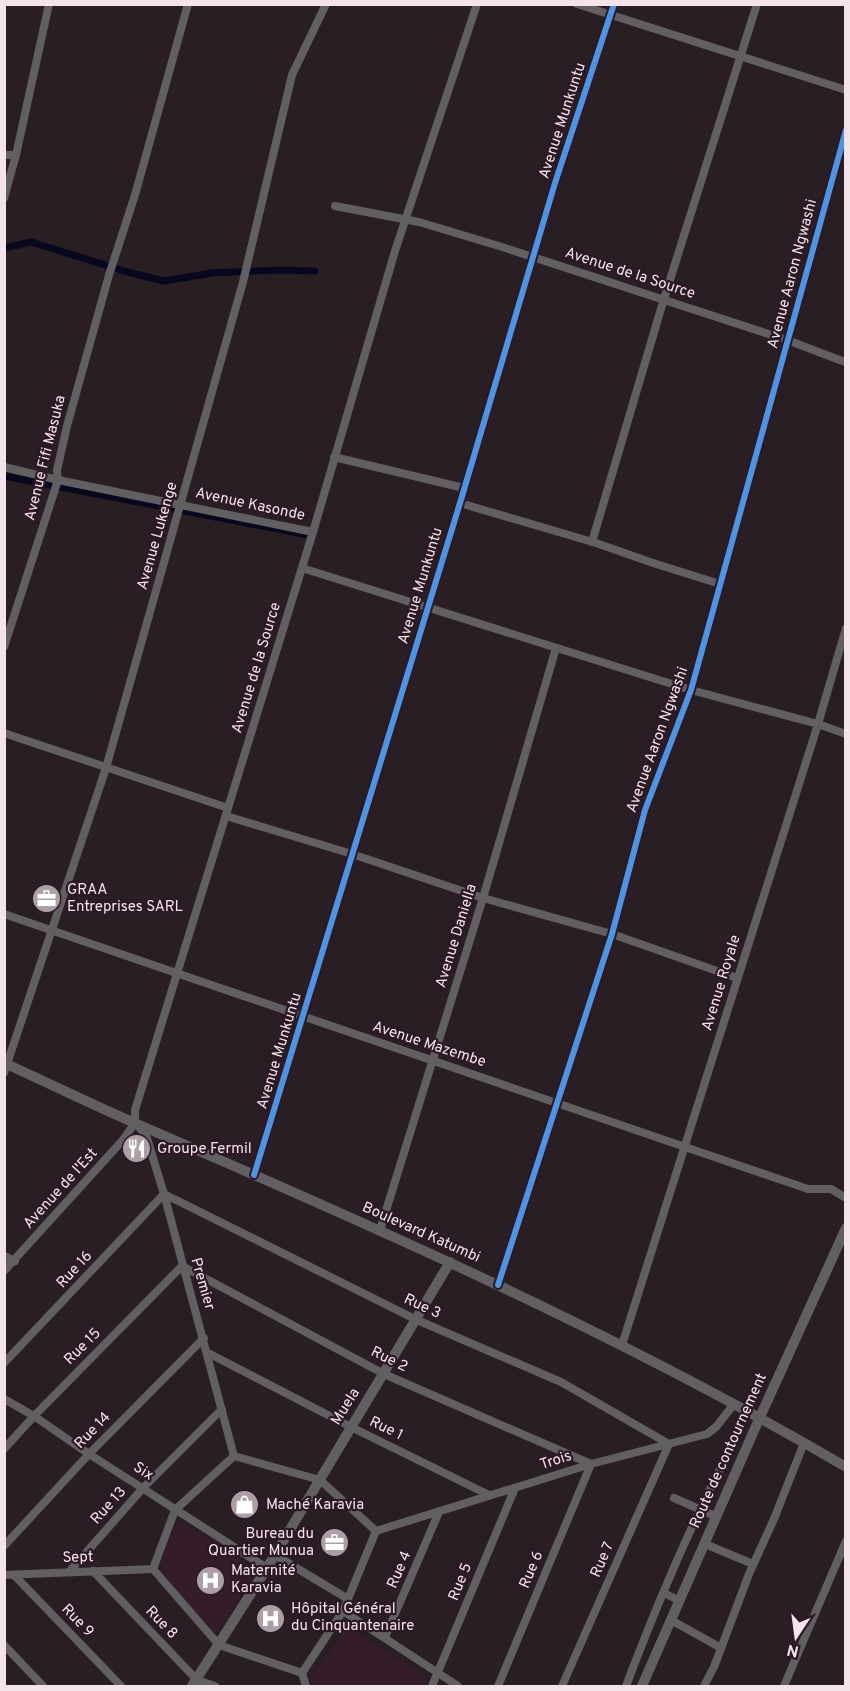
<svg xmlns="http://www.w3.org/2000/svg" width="850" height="1691" font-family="Overpass,sans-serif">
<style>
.built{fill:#341c2b}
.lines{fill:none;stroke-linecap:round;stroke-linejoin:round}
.canal{stroke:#07071e;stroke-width:7}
.minor{stroke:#625f63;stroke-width:8}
.tertiary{stroke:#625f63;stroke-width:10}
.cycleway-casing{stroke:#2d1925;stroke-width:10}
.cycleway{stroke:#4d94e3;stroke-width:6}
.labels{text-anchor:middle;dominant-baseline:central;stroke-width:4.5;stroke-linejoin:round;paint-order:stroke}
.street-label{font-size:15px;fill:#f3e4ec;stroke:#2d1925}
.poi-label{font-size:15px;fill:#f3e4ec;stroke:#2d1925;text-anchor:start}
</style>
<rect width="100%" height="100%" fill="#291e24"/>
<g class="built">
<polygon points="178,1520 257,1569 216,1633 173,1586 165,1574 163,1565 165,1549"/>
<polygon points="348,1627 427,1678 423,1686 313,1686 311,1677"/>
</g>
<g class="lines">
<g class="canal">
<polyline points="4,248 31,242 131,273 164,281 212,273 279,270 315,271"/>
<polyline points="4,476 308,535"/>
</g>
<g class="minor">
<polyline points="577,4 846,90"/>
<polyline points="4,155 16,155"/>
<polyline points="4,198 16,155 49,4"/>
<polyline points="335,206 419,222 499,246 787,340 845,362"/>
<polyline points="334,457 464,488"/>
<polyline points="4,467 58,480 313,532"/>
<polyline points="460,503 596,543 653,563 720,584"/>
<polyline points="592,542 663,302 757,4"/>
<polyline points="302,568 691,690 818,724 846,734"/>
<polyline points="4,647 58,480 57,470 67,426 109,275 135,195 188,4"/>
<polyline points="4,733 228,808"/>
<polyline points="226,816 352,854 483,898 612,934 737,978"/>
<path d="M 4,914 C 272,1008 541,1096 808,1189 L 831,1189 L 846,1198"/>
<polyline points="4,1073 106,768 243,282 292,75 326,4"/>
<polyline points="135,1123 135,1110 313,532 395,251 477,4"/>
<polyline points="137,1125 146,1135 164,1194 234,1456"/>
<polyline points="254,1175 460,503 555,183 614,4"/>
<polyline points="380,1230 483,898 556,648"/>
<polyline points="4,1256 15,1261"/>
<polyline points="4,1271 122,1141 135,1123"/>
<polyline points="498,1285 612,934 645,810 691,690 846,130"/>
<polyline points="622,1345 818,724 846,628"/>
<polyline points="208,1353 351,1427 489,1495"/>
<polyline points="4,1363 164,1194 417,1320 561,1382 669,1444 562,1686"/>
<polyline points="4,1399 34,1416 89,1454 267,1568"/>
<polyline points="4,1449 34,1416 182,1266 384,1374 591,1464 498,1686"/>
<polygon points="234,1456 320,1480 376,1531 343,1611 302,1673 219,1645 153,1569 175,1510"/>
<polyline points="674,1498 717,1517"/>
<polyline points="376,1531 591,1464 707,1434 716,1427 734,1404"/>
<polyline points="705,1544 753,1564"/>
<polyline points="4,1546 89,1454 204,1338"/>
<polyline points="275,1555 348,1599"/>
<polyline points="93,1571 197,1680 215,1686"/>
<polyline points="69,1572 143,1488 222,1409"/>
<polyline points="4,1575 153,1569"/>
<polyline points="14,1575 121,1686"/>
<polyline points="664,1593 680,1601"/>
<polyline points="343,1611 458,1686"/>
<polyline points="671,1620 721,1648"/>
<polyline points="385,1637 439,1512"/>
<polyline points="4,1645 43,1686"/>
<polyline points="302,1673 306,1686"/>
<polyline points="432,1686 515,1488"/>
<path d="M 626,1686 C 654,1612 684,1540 720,1469"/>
<polyline points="704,1686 714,1667 749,1574 774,1519 804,1443"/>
<polyline points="784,1686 846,1541"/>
</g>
<g class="tertiary">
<path d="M 4,1063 C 49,1083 92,1105 137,1124 C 378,1228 619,1334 846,1467"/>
<polyline points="192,1686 267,1568 450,1262"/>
<polyline points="642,1686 760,1417 846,1228"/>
</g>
<defs>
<g id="cycleway">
<polyline points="254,1175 460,503 555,183 614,4"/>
<polyline points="498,1285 612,934 645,810 691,690 846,130"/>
</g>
</defs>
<use href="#cycleway" class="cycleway-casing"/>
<use href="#cycleway" class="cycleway"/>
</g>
<defs>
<symbol id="office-disc" viewBox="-11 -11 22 22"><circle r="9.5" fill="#ac9fa6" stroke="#2d1925"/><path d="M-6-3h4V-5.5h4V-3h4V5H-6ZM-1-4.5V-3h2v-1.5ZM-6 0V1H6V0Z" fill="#fff"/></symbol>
<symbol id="restaurant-disc" viewBox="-11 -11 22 22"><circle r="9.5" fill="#ac9fa6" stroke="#2d1925"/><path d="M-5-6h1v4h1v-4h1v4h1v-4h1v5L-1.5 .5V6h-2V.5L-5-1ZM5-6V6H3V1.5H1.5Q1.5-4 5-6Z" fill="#fff"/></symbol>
<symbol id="shop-disc" viewBox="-11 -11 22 22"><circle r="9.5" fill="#ac9fa6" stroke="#2d1925"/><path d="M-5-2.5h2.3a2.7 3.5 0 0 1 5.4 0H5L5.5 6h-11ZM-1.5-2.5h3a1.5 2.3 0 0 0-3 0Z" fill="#fff"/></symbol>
<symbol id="hospital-disc" viewBox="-11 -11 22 22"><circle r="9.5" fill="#ac9fa6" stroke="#2d1925"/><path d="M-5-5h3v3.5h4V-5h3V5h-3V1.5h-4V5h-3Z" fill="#fff"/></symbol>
</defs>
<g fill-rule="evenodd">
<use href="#office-disc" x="30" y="882" width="33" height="33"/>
<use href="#restaurant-disc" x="120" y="1132" width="33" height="33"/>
<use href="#shop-disc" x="228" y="1488" width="33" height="33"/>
<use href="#office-disc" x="318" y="1526" width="33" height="33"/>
<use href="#hospital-disc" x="194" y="1564" width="33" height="33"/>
<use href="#hospital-disc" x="254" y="1602" width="33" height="33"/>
</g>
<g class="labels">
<g class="street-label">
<text transform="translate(563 121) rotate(-72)">Avenue Munkuntu</text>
<text transform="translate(630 274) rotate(18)">Avenue de la Source</text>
<text transform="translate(793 274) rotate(-75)">Avenue Aaron Ngwashi</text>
<text transform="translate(46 458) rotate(-76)">Avenue Fifi Masuka</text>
<text transform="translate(250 505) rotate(12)">Avenue Kasonde</text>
<text transform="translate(158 536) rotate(-74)">Avenue Lukenge</text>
<text transform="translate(421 586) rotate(-73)">Avenue Munkuntu</text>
<text transform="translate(257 668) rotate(-73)">Avenue de la Source</text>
<text transform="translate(658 740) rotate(-70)">Avenue Aaron Ngwashi</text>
<text transform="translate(457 936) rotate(-73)">Avenue Daniella</text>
<text transform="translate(722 983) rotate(-73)">Avenue Royale</text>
<text transform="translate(429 1045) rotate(18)">Avenue Mazembe</text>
<text transform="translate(280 1051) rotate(-73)">Avenue Munkuntu</text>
<text transform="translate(61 1189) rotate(-48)">Avenue de l'Est</text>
<text transform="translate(421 1233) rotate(24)">Boulevard Katumbi</text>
<text transform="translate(75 1270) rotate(-47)">Rue 16</text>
<text transform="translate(202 1284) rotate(74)">Premier</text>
<text transform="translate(422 1307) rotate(25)">Rue 3</text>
<text transform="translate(83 1347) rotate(-45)">Rue 15</text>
<text transform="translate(389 1360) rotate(26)">Rue 2</text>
<text transform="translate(346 1407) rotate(-58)">Muela</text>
<text transform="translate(386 1429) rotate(26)">Rue 1</text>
<text transform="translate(93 1431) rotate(-46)">Rue 14</text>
<text transform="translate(729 1451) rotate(-66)">Route de contournement</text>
<text transform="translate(556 1461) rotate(-18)">Trois</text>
<text transform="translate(143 1472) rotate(33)">Six</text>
<text transform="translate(109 1506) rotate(-48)">Rue 13</text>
<text transform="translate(78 1558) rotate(-2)">Sept</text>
<text transform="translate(603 1560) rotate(-66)">Rue 7</text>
<text transform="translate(400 1570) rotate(-67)">Rue 4</text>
<text transform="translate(532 1570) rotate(-67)">Rue 6</text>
<text transform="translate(461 1582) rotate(-68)">Rue 5</text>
<text transform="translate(77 1621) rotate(46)">Rue 9</text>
<text transform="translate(161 1623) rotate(46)">Rue 8</text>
</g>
<g class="poi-label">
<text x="67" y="890">GRAA<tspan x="67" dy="17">Entreprises SARL</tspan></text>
<text x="157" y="1149">Groupe Fermil</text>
<text x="266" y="1505">Maché Karavia</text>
<text x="314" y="1534" text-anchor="end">Bureau du<tspan x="314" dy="17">Quartier Munua</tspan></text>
<text x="231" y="1571">Maternité<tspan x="231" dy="17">Karavia</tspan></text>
<text x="291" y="1609">Hôpital Général<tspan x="291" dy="17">du Cinquantenaire</tspan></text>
</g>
</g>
<rect width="850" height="1691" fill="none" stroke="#f3e4ec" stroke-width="12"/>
<g transform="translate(796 1637) rotate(193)" stroke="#2d1925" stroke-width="4.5" paint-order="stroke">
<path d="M0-4.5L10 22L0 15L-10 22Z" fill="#f3e4ec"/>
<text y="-9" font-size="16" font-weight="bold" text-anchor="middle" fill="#f3e4ec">N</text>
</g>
</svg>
